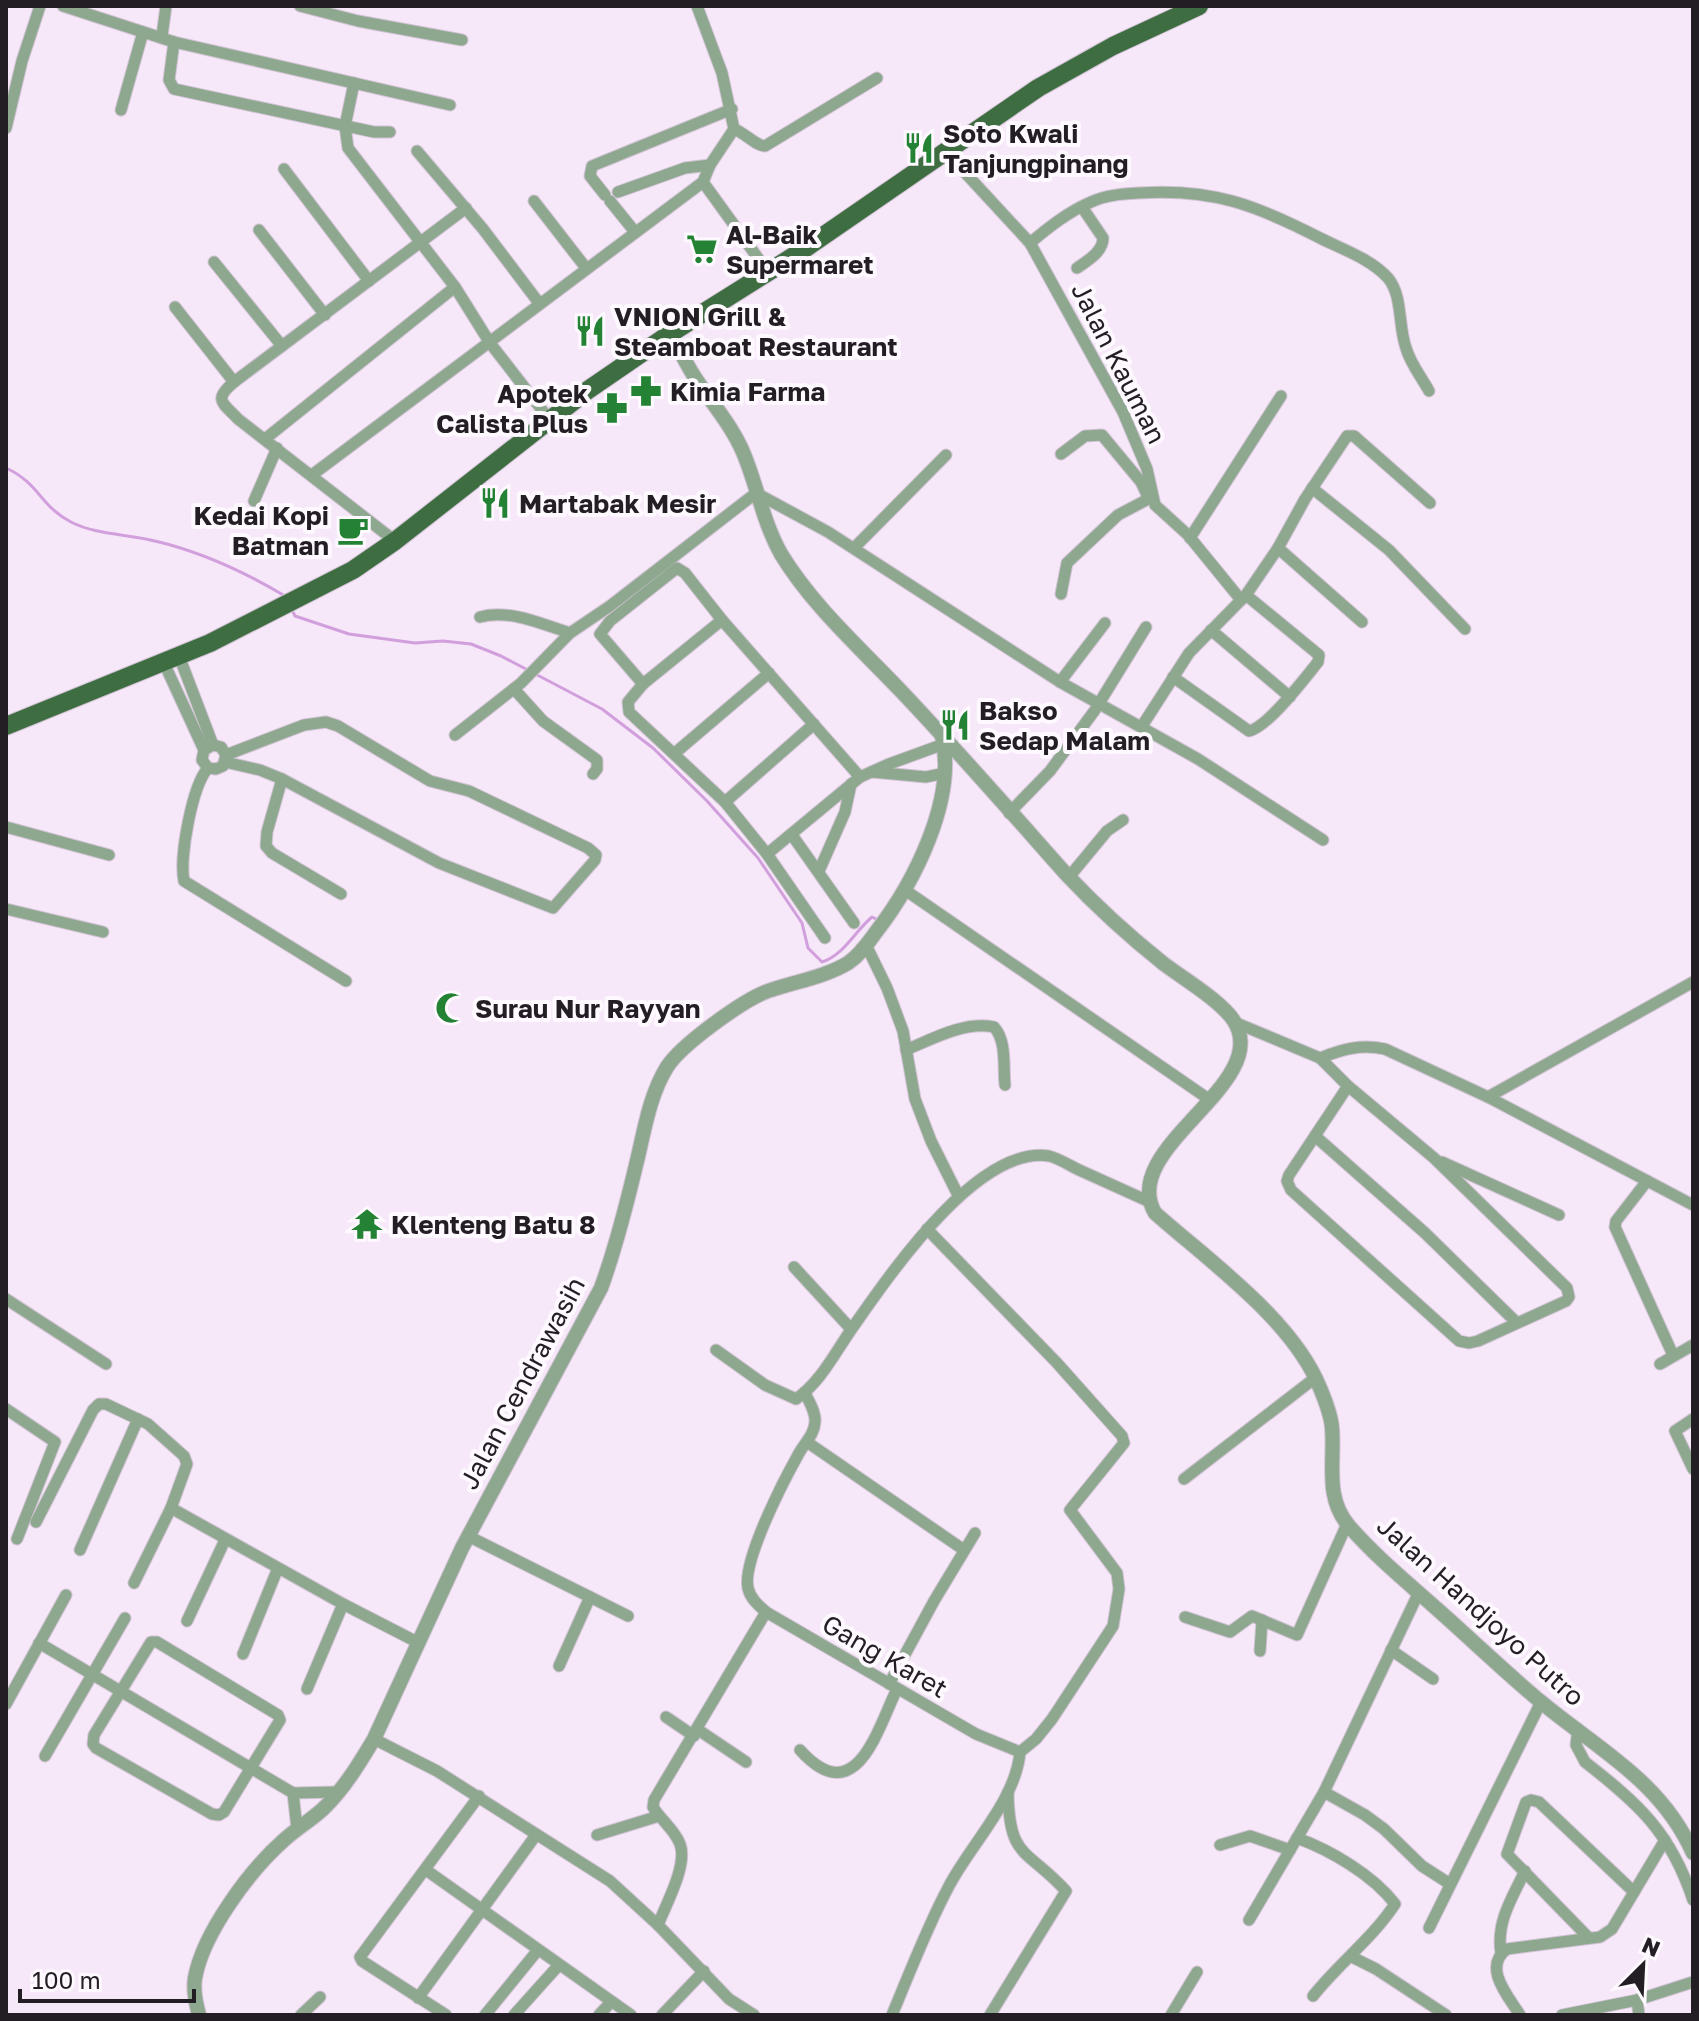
<svg xmlns="http://www.w3.org/2000/svg" width="1699" height="2021" font-family="'Golos Text',sans-serif">
<style>
.lines{fill:none;stroke-linecap:round;stroke-linejoin:round}
.stream{stroke:#d29fdd;stroke-width:3}
.minor-casing{stroke:#d0c3d3;stroke-width:13}
.tertiary-casing{stroke:#d0c3d3;stroke-width:16}
.primary-casing{stroke:#d0c3d3;stroke-width:20}
.minor{stroke:#8ea88f;stroke-width:11}
.tertiary{stroke:#8ea88f;stroke-width:14}
.primary{stroke:#3d6d41;stroke-width:18}
.labels{text-anchor:middle;dominant-baseline:central;stroke-width:8;stroke-linejoin:round;paint-order:stroke}
.poi-label{font-size:26px;font-weight:bold;fill:#231e24;stroke:#fef8ff;text-anchor:start}
.street-label{font-size:26px;fill:#231e24;stroke:#fef8ff}
</style>
<rect width="100%" height="100%" fill="#f6e7f9"/>
<g class="lines">
<g class="stream">
<path d="M 6,468 C 39,483 41,507 71,522 C 96,535 128,534 155,541 C 202,552 243,571 285,596"/>
<path d="M 292,610 L 295,616 L 349,634 L 415,643 L 443,641 L 471,644 L 501,656 L 602,709 L 653,748 L 707,801 L 758,858 L 802,923 L 808,948 L 822,962 C 843,956 855,931 872,917 L 880,921"/>
</g>
<defs>
<g id="minor">
<polyline points="63,6 174,42 450,105"/>
<polyline points="300,6 358,21 462,40"/>
<polyline points="697,6 722,73 734,129 710,165 703,182 768,272"/>
<polyline points="162,36 166,6"/>
<polyline points="174,42 169,80 174,89 374,132 390,132"/>
<polyline points="354,83 345,126 348,148 455,287 490,343 549,419"/>
<polyline points="121,110 143,32"/>
<polyline points="6,128 22,61 40,6"/>
<path d="M 734,129 C 745,133 756,146 765,146 L 877,78"/>
<polyline points="417,151 483,229 539,303"/>
<polyline points="945,151 1030,243 1123,412 1147,469 1155,505 1188,535 1241,600"/>
<polyline points="284,169 369,281"/>
<polyline points="618,192 685,168 710,165"/>
<polyline points="605,195 590,176 592,166 732,109"/>
<polyline points="534,201 586,268"/>
<polyline points="610,201 635,232"/>
<polyline points="259,230 325,315"/>
<path d="M 1030,243 C 1049,227 1068,212 1091,202 C 1105,195 1123,194 1139,193 C 1212,188 1256,205 1320,238 C 1342,249 1371,259 1388,278 C 1403,296 1398,326 1406,348 C 1410,363 1422,378 1429,391"/>
<polyline points="214,262 282,346"/>
<path d="M 1077,268 C 1087,261 1103,252 1103,238 L 1082,207"/>
<polyline points="175,307 234,382"/>
<polyline points="265,439 455,287"/>
<polyline points="1061,454 1085,436 1102,435 1141,482 1148,497"/>
<polyline points="312,475 703,182"/>
<polyline points="1312,488 1389,550 1465,629"/>
<polyline points="254,501 277,448"/>
<polyline points="1190,538 1281,396"/>
<path d="M 395,541 L 238,419 C 222,402 213,400 234,382 L 466,208"/>
<polyline points="854,548 946,455"/>
<polyline points="1278,548 1362,622"/>
<polyline points="1061,594 1067,563 1118,515 1152,497"/>
<path d="M 480,617 C 510,609 541,624 570,633"/>
<polyline points="722,620 643,684 628,702 629,712 725,802 767,854 825,938"/>
<polyline points="1211,630 1290,697"/>
<polyline points="179,656 213,745 221,747 226,755 223,766 216,769 208,768 202,760 204,750 213,745"/>
<polyline points="164,663 204,750"/>
<path d="M 1173,677 L 1249,731 C 1268,727 1305,678 1318,662 L 1319,655 L 1246,595"/>
<polyline points="1060,682 1105,623"/>
<polyline points="643,684 600,634 610,621 677,568 685,573 722,620 860,777"/>
<polyline points="514,689 543,721 597,760 597,769 593,774"/>
<polyline points="1098,705 1146,627"/>
<polyline points="1142,726 1189,653 1246,595 1278,548 1305,499 1347,436 1354,436 1430,503"/>
<polyline points="455,735 521,683 570,633 610,606 756,493 828,532 1060,682 1198,759 1323,840"/>
<polyline points="675,753 769,673"/>
<polyline points="225,762 260,770 282,779 439,863 553,908 595,860 596,855 588,848 469,791 430,781 338,726 326,722 304,725 226,755"/>
<path d="M 208,768 C 192,786 179,858 184,881 L 346,981"/>
<polyline points="872,772 926,777 945,773"/>
<polyline points="282,779 267,832 266,846 272,853 341,894"/>
<polyline points="725,802 814,724"/>
<polyline points="1009,813 1050,771 1095,710"/>
<polyline points="6,827 109,855"/>
<polyline points="792,835 854,923"/>
<polyline points="767,854 860,777 889,764 944,744"/>
<polyline points="819,871 845,812 851,784"/>
<polyline points="1069,877 1107,831 1123,820"/>
<polyline points="905,890 1210,1100"/>
<polyline points="6,909 103,932"/>
<polyline points="866,945 887,988 903,1031 915,1099 931,1141 958,1195"/>
<polyline points="1234,1022 1320,1058 1348,1086 1434,1158 1567,1288 1569,1297 1566,1301 1478,1341 1469,1343 1459,1341 1291,1190 1287,1181 1289,1175 1348,1086"/>
<path d="M 906,1050 C 932,1039 964,1021 994,1027 C 1007,1041 1003,1067 1005,1085"/>
<path d="M 1320,1058 C 1343,1049 1361,1044 1385,1049 L 1488,1097 L 1693,1205"/>
<polyline points="1488,1097 1693,982"/>
<polyline points="1315,1136 1425,1233 1516,1322"/>
<polyline points="1442,1162 1559,1215"/>
<polyline points="1647,1181 1616,1221 1615,1227 1673,1355"/>
<polyline points="794,1267 851,1329"/>
<polyline points="6,1299 106,1364"/>
<path d="M 716,1350 L 765,1385 L 796,1399 C 821,1382 836,1351 853,1327 C 889,1276 977,1145 1049,1156 C 1058,1158 1069,1165 1077,1169 C 1101,1180 1126,1191 1150,1202"/>
<polyline points="1660,1364 1693,1345"/>
<path d="M 805,1393 C 809,1402 816,1412 815,1422 C 814,1436 804,1443 798,1455 C 784,1480 742,1561 748,1588 C 750,1598 758,1605 766,1612 L 976,1734 L 1020,1752 L 1036,1739 L 1052,1719 L 1113,1626 L 1119,1589 L 1117,1573 L 1070,1510 L 1124,1443 L 1122,1436 L 1057,1363 L 927,1229"/>
<polyline points="6,1409 55,1442 17,1539"/>
<polyline points="1693,1419 1675,1431 1693,1469"/>
<polyline points="807,1442 964,1550"/>
<polyline points="1184,1479 1315,1378"/>
<polyline points="36,1522 93,1410 99,1404 106,1404 148,1424 184,1456 187,1464 171,1508 343,1604 417,1642"/>
<polyline points="468,1536 628,1616"/>
<polyline points="80,1550 138,1419"/>
<polyline points="134,1583 171,1508"/>
<polyline points="1185,1617 1230,1632 1252,1616 1297,1635 1347,1524"/>
<polyline points="187,1621 225,1540"/>
<polygon points="151,1642 157,1642 278,1715 280,1720 224,1812 219,1815 212,1814 96,1748 93,1744 94,1735"/>
<polyline points="39,1643 293,1793 337,1792"/>
<polyline points="1391,1650 1433,1679"/>
<polyline points="1260,1651 1262,1620"/>
<polyline points="243,1654 278,1568"/>
<polyline points="559,1666 590,1597"/>
<polyline points="889,1684 934,1601 975,1533"/>
<polyline points="307,1689 343,1604"/>
<polyline points="6,1704 66,1595"/>
<polyline points="666,1717 694,1736"/>
<polyline points="697,1729 746,1762"/>
<path d="M 1578,1729 L 1576,1745 L 1585,1762 C 1639,1804 1671,1833 1693,1900"/>
<polyline points="374,1739 437,1771 610,1881 658,1925 729,1999 754,2015"/>
<path d="M 800,1750 C 856,1812 877,1730 897,1689"/>
<polyline points="45,1756 125,1618"/>
<polyline points="1324,1792 1365,1815 1384,1829 1422,1866 1450,1884"/>
<polyline points="293,1793 297,1829"/>
<polyline points="597,1835 659,1816"/>
<path d="M 1297,1838 C 1330,1850 1373,1875 1395,1904 C 1372,1939 1338,1964 1313,1996"/>
<polyline points="1220,1845 1250,1836 1290,1850"/>
<polyline points="426,1870 631,2015"/>
<polyline points="1249,1920 1324,1792 1419,1592"/>
<path d="M 658,1925 C 666,1904 688,1865 680,1844 C 675,1830 660,1819 653,1807 L 654,1800 L 766,1612"/>
<polyline points="1429,1928 1541,1702"/>
<polyline points="1588,1937 1507,1854 1526,1802 1531,1800 1539,1802 1634,1892"/>
<path d="M 1501,1953 C 1496,1922 1512,1898 1525,1871"/>
<polyline points="1352,1957 1376,1969 1446,2015"/>
<polyline points="418,1998 536,1835"/>
<polyline points="1637,2000 1639,2015"/>
<polyline points="301,2015 320,1997"/>
<polyline points="446,2015 362,1961 360,1957 479,1796"/>
<polyline points="485,2015 538,1950"/>
<polyline points="514,2015 558,1966"/>
<polyline points="599,2015 611,2002"/>
<polyline points="662,2015 704,1971"/>
<path d="M 892,2015 C 910,1972 927,1927 949,1886 C 971,1844 1016,1800 1020,1752"/>
<path d="M 990,2015 L 1066,1891 C 1027,1848 1009,1860 1008,1792"/>
<polyline points="1171,2015 1197,1972"/>
<path d="M 1520,2015 C 1508,1996 1482,1967 1507,1949 L 1600,1937 L 1612,1929 L 1665,1840"/>
<polyline points="1562,2015 1637,2000 1693,1982"/>
</g>
<g id="tertiary">
<path d="M 671,333 C 678,347 685,362 694,376 C 710,401 731,424 743,452 C 757,485 763,522 781,554 C 812,605 859,647 900,690 C 957,750 1011,812 1066,874 C 1096,906 1130,937 1164,964 C 1184,979 1221,1001 1234,1021 C 1274,1084 1117,1148 1155,1213 C 1209,1261 1293,1320 1320,1388 C 1325,1400 1331,1414 1332,1428 C 1335,1462 1324,1497 1349,1526 C 1376,1557 1407,1582 1437,1609 C 1472,1640 1505,1672 1541,1702 C 1599,1750 1661,1781 1693,1853"/>
<path d="M 199,2015 C 196,2003 193,1991 195,1978 C 203,1933 250,1870 284,1840 C 296,1829 311,1820 323,1809 C 344,1789 359,1764 374,1739 L 462,1548 L 601,1288 C 616,1247 626,1207 636,1165 C 644,1133 649,1096 667,1067 C 681,1045 743,1000 768,991 C 794,982 825,977 848,963 C 860,955 868,943 876,932 C 914,883 957,799 942,736"/>
</g>
<polyline id="primary" points="6,726 210,643 353,570 395,541 588,390 671,333 797,254 1038,88 1113,46 1199,6"/>
</defs>
<use href="#minor" class="minor-casing"/>
<use href="#tertiary" class="tertiary-casing"/>
<use href="#primary" class="primary-casing"/>
<use href="#minor" class="minor"/>
<use href="#tertiary" class="tertiary"/>
<use href="#primary" class="primary"/>
</g>
<defs>
<symbol id="restaurant-bare" viewBox="-9 -9 18 18"><path d="M-5-6h1v4h1v-4h1v4h1v-4h1v5L-1.5 .5V6h-2V.5L-5-1ZM5-6V6H3V1.5H1.5Q1.5-4 5-6Z" fill="#238233" stroke="#fef8ff" stroke-width="2.5" paint-order="stroke"/></symbol>
<symbol id="supermarket-bare" viewBox="-9 -9 18 18"><path d="M-6-5.5h2.5l.6 2H6L4.5 2H-2.5L-4.4-4H-6ZM-1.5 3.2a1.3 1.3 0 1 0 .1 0ZM3 3.2a1.3 1.3 0 1 0 .1 0Z" fill="#238233" stroke="#fef8ff" stroke-width="2.5" paint-order="stroke"/></symbol>
<symbol id="pharmacy-bare" viewBox="-9 -9 18 18"><path d="M-2-6h4v4h4v4h-4v4h-4v-4h-4v-4h4Z" fill="#238233" stroke="#fef8ff" stroke-width="2.5" paint-order="stroke"/></symbol>
<symbol id="cafe-bare" viewBox="-9 -9 18 18"><path d="M-5.5-4.5H6V0H3Q3 3.5 0 3.5H-2.5Q-5.5 3.5-5.5 0ZM3-3.2v2h1.7v-2ZM-6 4.5H4V6H-6Z" fill="#238233" stroke="#fef8ff" stroke-width="2.5" paint-order="stroke"/></symbol>
<symbol id="mosque-bare" viewBox="-9 -9 18 18"><path d="M3.5-4.9A6 6 0 1 0 3.5 4.9A5 5 0 1 1 3.5-4.9Z" fill="#238233" stroke="#fef8ff" stroke-width="2.5" paint-order="stroke"/></symbol>
<symbol id="temple-bare" viewBox="-9 -9 18 18"><path d="M0-6L5-2H3V0L6.5 2.5H4V6H1.5V3h-3V6H-4V2.5H-6.5L-3 0V-2H-5Z" fill="#238233" stroke="#fef8ff" stroke-width="2.5" paint-order="stroke"/></symbol>
</defs>
<g fill-rule="evenodd">
<use href="#restaurant-bare" x="897" y="126" width="44" height="44"/>
<use href="#supermarket-bare" x="680" y="227" width="44" height="44"/>
<use href="#restaurant-bare" x="568" y="309" width="44" height="44"/>
<use href="#pharmacy-bare" x="624" y="369" width="44" height="44"/>
<use href="#pharmacy-bare" x="590" y="386" width="44" height="44"/>
<use href="#restaurant-bare" x="473" y="481" width="44" height="44"/>
<use href="#cafe-bare" x="331" y="508" width="44" height="44"/>
<use href="#restaurant-bare" x="933" y="703" width="44" height="44"/>
<use href="#mosque-bare" x="429" y="986" width="44" height="44"/>
<use href="#temple-bare" x="345" y="1202" width="44" height="44"/>
</g>
<g class="labels">
<g class="poi-label">
<text x="943" y="133">Soto Kwali<tspan x="943" dy="30">Tanjungpinang</tspan></text>
<text x="726" y="234">Al-Baik<tspan x="726" dy="30">Supermaret</tspan></text>
<text x="614" y="316">VNION Grill &amp;<tspan x="614" dy="30">Steamboat Restaurant</tspan></text>
<text x="670" y="391">Kimia Farma</text>
<text x="588" y="393" text-anchor="end">Apotek<tspan x="588" dy="30">Calista Plus</tspan></text>
<text x="519" y="503">Martabak Mesir</text>
<text x="329" y="515" text-anchor="end">Kedai Kopi<tspan x="329" dy="30">Batman</tspan></text>
<text x="979" y="710">Bakso<tspan x="979" dy="30">Sedap Malam</tspan></text>
<text x="475" y="1008">Surau Nur Rayyan</text>
<text x="391" y="1224">Klenteng Batu 8</text>
</g>
<g class="street-label">
<text transform="translate(1119 363) rotate(63)">Jalan Kauman</text>
<text transform="translate(522 1383) rotate(-62)">Jalan Cendrawasih</text>
<text transform="translate(1481 1611) rotate(42)">Jalan Handjoyo Putro</text>
<text transform="translate(885 1656) rotate(30)">Gang Karet</text>
</g>
</g>
<rect width="1699" height="2021" fill="none" stroke="#231e24" stroke-width="16"/>
<g transform="translate(1643 1965) rotate(24)" stroke="#fef8ff" stroke-width="6" paint-order="stroke">
<path d="M0-6L14 30L0 20L-14 30Z" fill="#231e24"/>
<text y="-12" font-size="22" font-weight="bold" text-anchor="middle" fill="#231e24">N</text>
</g>
<path d="M20 1989v12h174v-12" fill="none" stroke="#231e24" stroke-width="4"/>
<text x="32" y="1989" font-size="24" fill="#231e24" stroke="#fef8ff" stroke-width="6" paint-order="stroke">100 m</text>
</svg>
